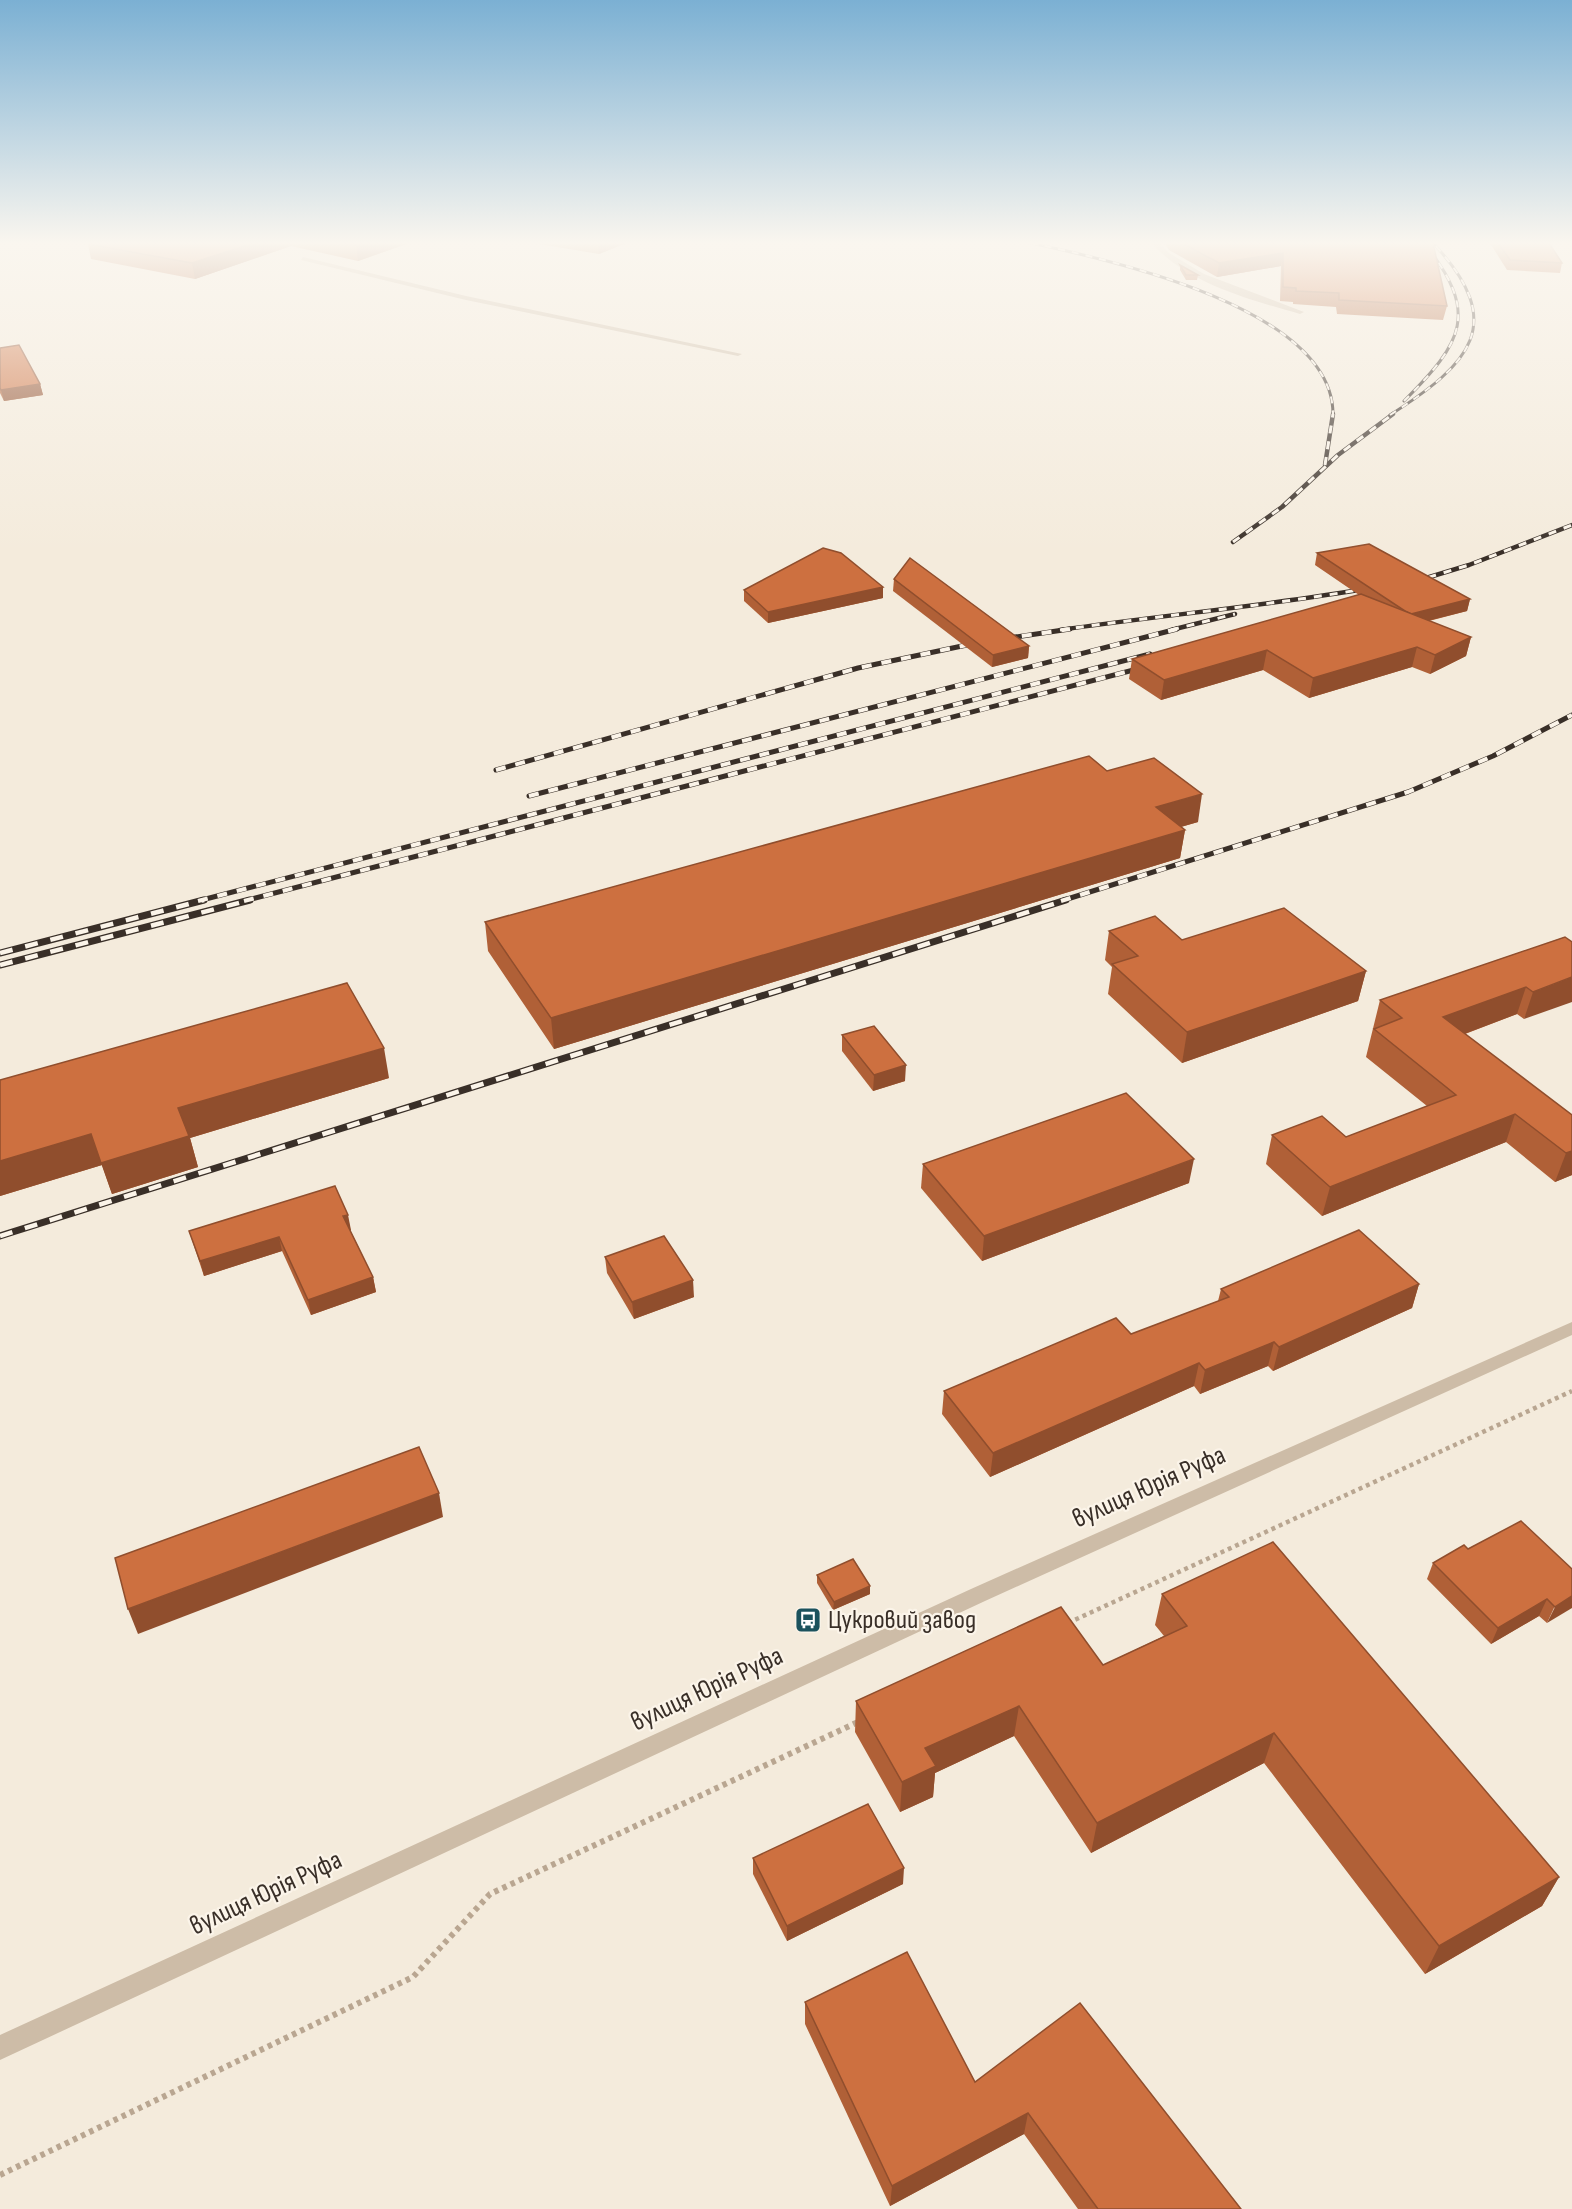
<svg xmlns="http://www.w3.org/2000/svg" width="1572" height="2209" font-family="'Sofia Sans Condensed',sans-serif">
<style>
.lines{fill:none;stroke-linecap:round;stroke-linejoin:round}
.path-far1{stroke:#b9a691;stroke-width:4.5;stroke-dasharray:4 4;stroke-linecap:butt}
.path{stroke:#b9a691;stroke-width:6;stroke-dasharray:4.5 4.5;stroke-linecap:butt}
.service{fill:#cdbca7;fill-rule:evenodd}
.minor{fill:#cdbca7;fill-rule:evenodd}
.rail-far3-casing{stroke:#392f28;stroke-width:3}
.rail-far2-casing{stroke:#392f28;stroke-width:4.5}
.rail-far1-casing{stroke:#392f28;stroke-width:5}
.rail-casing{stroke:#392f28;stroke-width:7}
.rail-far3{stroke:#fbf4e9;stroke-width:2;stroke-dasharray:7;stroke-linecap:butt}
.rail-far2{stroke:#fbf4e9;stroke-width:3;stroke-dasharray:8;stroke-linecap:butt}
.rail-far1{stroke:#fbf4e9;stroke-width:4;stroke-dasharray:10;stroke-linecap:butt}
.rail{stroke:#fbf4e9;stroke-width:4.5;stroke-dasharray:13;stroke-linecap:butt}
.wall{fill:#b06037}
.shaded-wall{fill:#904e2d}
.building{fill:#cd7040;stroke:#904e2d;stroke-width:1.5}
.labels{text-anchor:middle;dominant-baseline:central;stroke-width:4.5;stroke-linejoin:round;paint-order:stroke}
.near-street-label{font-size:27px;fill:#392f28;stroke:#fbf4e9}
.near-poi-label{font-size:27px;fill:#392f28;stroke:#fbf4e9;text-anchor:start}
</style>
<rect width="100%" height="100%" fill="#f4ebdc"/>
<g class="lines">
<polyline class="path-far1" points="1068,1623 1572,1391"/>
<polyline class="path" points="0,2175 413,1977 490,1894 858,1722"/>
<g class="service">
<path d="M 1152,243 L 1159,243 L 1169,253 L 1204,274 L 1304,312 L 1300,314 C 1251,300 1186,283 1152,243 Z"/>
<polygon points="303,257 466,296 742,354 738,356 466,300 301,260"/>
</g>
<polygon class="minor" points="1572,1322 1572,1335 985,1601 0,2060 0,2035 971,1589"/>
<defs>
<g id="rail-far3">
<path d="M 1031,243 C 1111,260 1334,309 1333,415"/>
<path d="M 1404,401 C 1463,342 1480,313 1424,243"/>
<path d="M 1390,415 C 1470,364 1509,324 1433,243"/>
</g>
<g id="rail-far2">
<polyline points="1325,465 1333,414"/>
<polyline points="1233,542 1282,507 1338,455 1393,414"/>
<polyline points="1413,582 1469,565 1572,525"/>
<path d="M 1060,630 C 1163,615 1267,606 1370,588"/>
<polyline points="1171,630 1235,614"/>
</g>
<g id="rail-far1">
<polyline points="1002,639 1070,629"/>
<polyline points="496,770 858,668 981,642"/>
<polyline points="529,796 1177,629"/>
<polyline points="198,901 1150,654"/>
<polyline points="244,901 1145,667"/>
<polyline points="1061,901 1408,792 1493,756 1572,715"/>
</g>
<g id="rail">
<polyline points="0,953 204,900"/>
<polyline points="0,965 250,900"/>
<polyline points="0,1236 1066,900"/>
</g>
</defs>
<use href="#rail-far3" class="rail-far3-casing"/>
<use href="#rail-far2" class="rail-far2-casing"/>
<use href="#rail-far1" class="rail-far1-casing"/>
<use href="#rail" class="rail-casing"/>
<use href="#rail-far3" class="rail-far3"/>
<use href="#rail-far2" class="rail-far2"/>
<use href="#rail-far1" class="rail-far1"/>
<use href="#rail" class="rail"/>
</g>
<g class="wall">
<polygon points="89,243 409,243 358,261 291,246 195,279 91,259 88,244"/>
<polygon points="533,243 626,243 599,254"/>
<polygon points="1165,243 1433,243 1447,306 1443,320 1337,314 1336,307 1293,304 1293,302 1280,301 1281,266 1217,277 1169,250"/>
<polygon points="1490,243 1549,243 1562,263 1560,273 1507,270"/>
<polygon points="1180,265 1198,275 1197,280 1186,280 1180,270"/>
<polygon points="0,348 40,384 43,395 4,401 0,393"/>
<polygon points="1317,553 1470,599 1467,611 1429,621 1471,637 1466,656 1430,674 1412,667 1309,698 1263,670 1161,700 1129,679 1132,659 1359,595 1315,565"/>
<polygon points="894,579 1029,646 1028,658 992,667 893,591"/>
<polygon points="744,590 883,598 768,623 744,601"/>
<polygon points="1107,771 1198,822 1181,827 1185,830 1180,858 554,1049 488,951 485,922"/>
<polygon points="1109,931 1182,940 1366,971 1358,1001 1182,1063 1108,994 1112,967 1105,960"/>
<polygon points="1565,937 1524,1019 1517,1014 1465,1034 1572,1115 1572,1175 1555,1182 1506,1142 1322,1216 1266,1164 1272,1135 1346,1137 1427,1106 1366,1057 1380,1000"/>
<polygon points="842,1035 905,1081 873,1091 842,1051"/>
<polygon points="389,1078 190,1138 198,1167 112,1194 102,1165 0,1196 0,1080"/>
<polygon points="923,1164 1189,1183 982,1261 921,1188"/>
<polygon points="350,1230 373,1277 376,1292 311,1315 282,1251 204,1276 189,1231 351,1230"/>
<polygon points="605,1257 694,1297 634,1319 607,1273"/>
<polygon points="1419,1284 1412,1308 1273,1371 1268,1366 1200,1394 1194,1386 990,1477 942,1414 944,1391 1131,1334 1218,1301 1221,1289"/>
<polygon points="1468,1549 1572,1569 1547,1623 1539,1616 1491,1644 1427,1579 1433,1563"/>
<polygon points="817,1575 870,1594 833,1610 817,1583"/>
<polygon points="1162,1594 1559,1877 1542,1906 1425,1974 1264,1763 1091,1853 1014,1736 935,1773 933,1797 900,1812 855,1732 856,1701 1103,1665 1164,1636 1155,1625"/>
<polygon points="753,1858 903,1884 787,1941 753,1874"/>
<polygon points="805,2002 975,2082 1241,2209 1078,2209 1024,2134 890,2206 805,2024"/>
</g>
<g class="shaded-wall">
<polygon points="253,243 291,243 291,246 195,279 192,263"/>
<polygon points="362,243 409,243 358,261 356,245"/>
<polygon points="598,243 626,243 599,254"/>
<polygon points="1283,253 1281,266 1217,277 1219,263"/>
<polygon points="40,384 43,395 4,401 1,390"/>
<polygon points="883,587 883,598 768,623 768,612"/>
<polygon points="1470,599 1467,611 1407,626 1409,614"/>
<polygon points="1471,637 1466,656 1430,674 1435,655"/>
<polygon points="1029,646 1028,658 992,667 993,655"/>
<polygon points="1417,647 1412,667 1309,698 1313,678"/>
<polygon points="1267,650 1263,670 1161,700 1164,680"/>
<polygon points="1202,794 1198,822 1152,835 1156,807"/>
<polygon points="1185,830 1180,858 554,1049 551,1018"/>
<polygon points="1366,971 1358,1001 1182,1063 1187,1032"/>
<polygon points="1572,977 1572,1002 1524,1019 1533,992"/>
<polygon points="1526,987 1517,1014 1435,1045 1443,1017"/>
<polygon points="384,1048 389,1078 190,1138 198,1167 112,1194 101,1163 178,1108"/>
<polygon points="906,1065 905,1081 873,1091 874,1075"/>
<polygon points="1515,1114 1506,1142 1322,1216 1330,1187"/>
<polygon points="91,1134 102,1165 0,1196 0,1161"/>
<polygon points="1572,1151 1572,1175 1555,1182 1566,1153"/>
<polygon points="1194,1159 1189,1183 982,1261 984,1236"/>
<polygon points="348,1215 351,1230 346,1231 343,1216"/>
<polygon points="279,1237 282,1251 204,1276 200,1261"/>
<polygon points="373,1277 376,1292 311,1315 308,1300"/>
<polygon points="693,1280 694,1297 634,1319 632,1302"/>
<polygon points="1419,1284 1412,1308 1273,1371 1279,1347"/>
<polygon points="1274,1342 1268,1366 1200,1394 1205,1370"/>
<polygon points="1199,1363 1194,1386 990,1477 993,1453"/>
<polygon points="439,1493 443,1517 138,1634 128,1609"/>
<polygon points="870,1586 870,1594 833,1610 834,1602"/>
<polygon points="1572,1596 1572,1608 1547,1623 1555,1607"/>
<polygon points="1547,1599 1539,1616 1491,1644 1498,1628"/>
<polygon points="1019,1706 1014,1736 935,1773 933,1797 900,1812 902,1782 925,1748"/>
<polygon points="1274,1733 1264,1763 1091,1853 1097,1823"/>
<polygon points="904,1868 903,1884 787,1941 787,1926"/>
<polygon points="1559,1877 1542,1906 1425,1974 1439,1946"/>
<polygon points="1028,2113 1024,2134 890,2206 892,2186"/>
</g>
<g class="building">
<polygon points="89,243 253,243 192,263 88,244"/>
<polygon points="345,243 362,243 356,245"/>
<polygon points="1182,243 1433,243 1447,306 1339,300 1339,293 1296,291 1296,288 1283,287 1283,253 1219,263"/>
<polygon points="1498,243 1549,243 1562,263 1510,260"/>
<polygon points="1180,265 1198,275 1186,275"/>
<polygon points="19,345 40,384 1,390 0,388 0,348"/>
<polygon points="1369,544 1470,599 1411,614 1405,611 1317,553"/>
<polygon points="823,548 841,553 883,587 768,612 744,590"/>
<polygon points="910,558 1029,646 993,655 894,579"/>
<polygon points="1361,594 1471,637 1435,655 1417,647 1313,678 1267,650 1164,680 1132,659"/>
<polygon points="1089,756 1107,771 1154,758 1202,794 1156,807 1185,830 551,1018 485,922"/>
<polygon points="1284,908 1366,971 1187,1032 1112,964 1138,956 1109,931 1155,916 1182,940"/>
<polygon points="1565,937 1572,942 1572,977 1533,992 1526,987 1443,1017 1572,1115 1572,1151 1566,1153 1515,1114 1330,1187 1272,1135 1322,1116 1346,1137 1456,1095 1374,1029 1402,1018 1380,1000"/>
<polygon points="347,983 384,1048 178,1108 189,1136 101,1163 91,1134 0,1161 0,1080"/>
<polygon points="874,1026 906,1065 874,1075 842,1035"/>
<polygon points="1126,1093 1194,1159 984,1236 923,1164"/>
<polygon points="335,1186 348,1215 343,1216 373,1277 308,1300 279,1237 200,1261 189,1231"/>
<polygon points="1359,1230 1419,1284 1279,1347 1274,1342 1205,1370 1199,1363 993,1453 944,1391 1116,1318 1131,1334 1229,1297 1221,1289"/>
<polygon points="664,1236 693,1280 632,1302 605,1257"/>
<polygon points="419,1447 439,1493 128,1609 115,1558"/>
<polygon points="1521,1521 1572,1569 1572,1596 1555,1607 1547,1599 1498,1628 1433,1563 1464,1545 1468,1549"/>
<polygon points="1273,1542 1559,1877 1439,1946 1274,1733 1097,1823 1019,1706 925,1748 936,1766 902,1782 856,1701 1061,1607 1103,1665 1187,1626 1162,1594"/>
<polygon points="853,1559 870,1586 834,1602 817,1575"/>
<polygon points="868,1804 904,1868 787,1926 753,1858"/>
<polygon points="907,1952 975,2082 1080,2003 1241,2209 1098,2209 1028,2113 892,2186 805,2002"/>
</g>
<linearGradient id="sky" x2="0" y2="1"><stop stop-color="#7bb0d3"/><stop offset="0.44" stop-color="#faf6ef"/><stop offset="1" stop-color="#faf6ef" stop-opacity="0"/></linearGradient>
<rect width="1572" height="552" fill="url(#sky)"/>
<defs>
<symbol id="bus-square" viewBox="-11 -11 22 22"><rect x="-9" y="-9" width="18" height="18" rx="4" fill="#1b525d" stroke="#fbf4e9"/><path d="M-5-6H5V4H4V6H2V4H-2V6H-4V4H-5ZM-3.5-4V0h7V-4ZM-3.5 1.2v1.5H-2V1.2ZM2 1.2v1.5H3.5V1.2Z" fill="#fff"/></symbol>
</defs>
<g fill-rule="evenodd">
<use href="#bus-square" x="793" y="1605" width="30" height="30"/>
</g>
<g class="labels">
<g class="near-street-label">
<text transform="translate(1149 1487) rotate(-24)">вулиця Юрія Руфа</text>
<text transform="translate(707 1689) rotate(-25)">вулиця Юрія Руфа</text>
<text transform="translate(266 1893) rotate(-25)">вулиця Юрія Руфа</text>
</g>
<g class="near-poi-label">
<text x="828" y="1620">Цукровий завод</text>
</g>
</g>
</svg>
